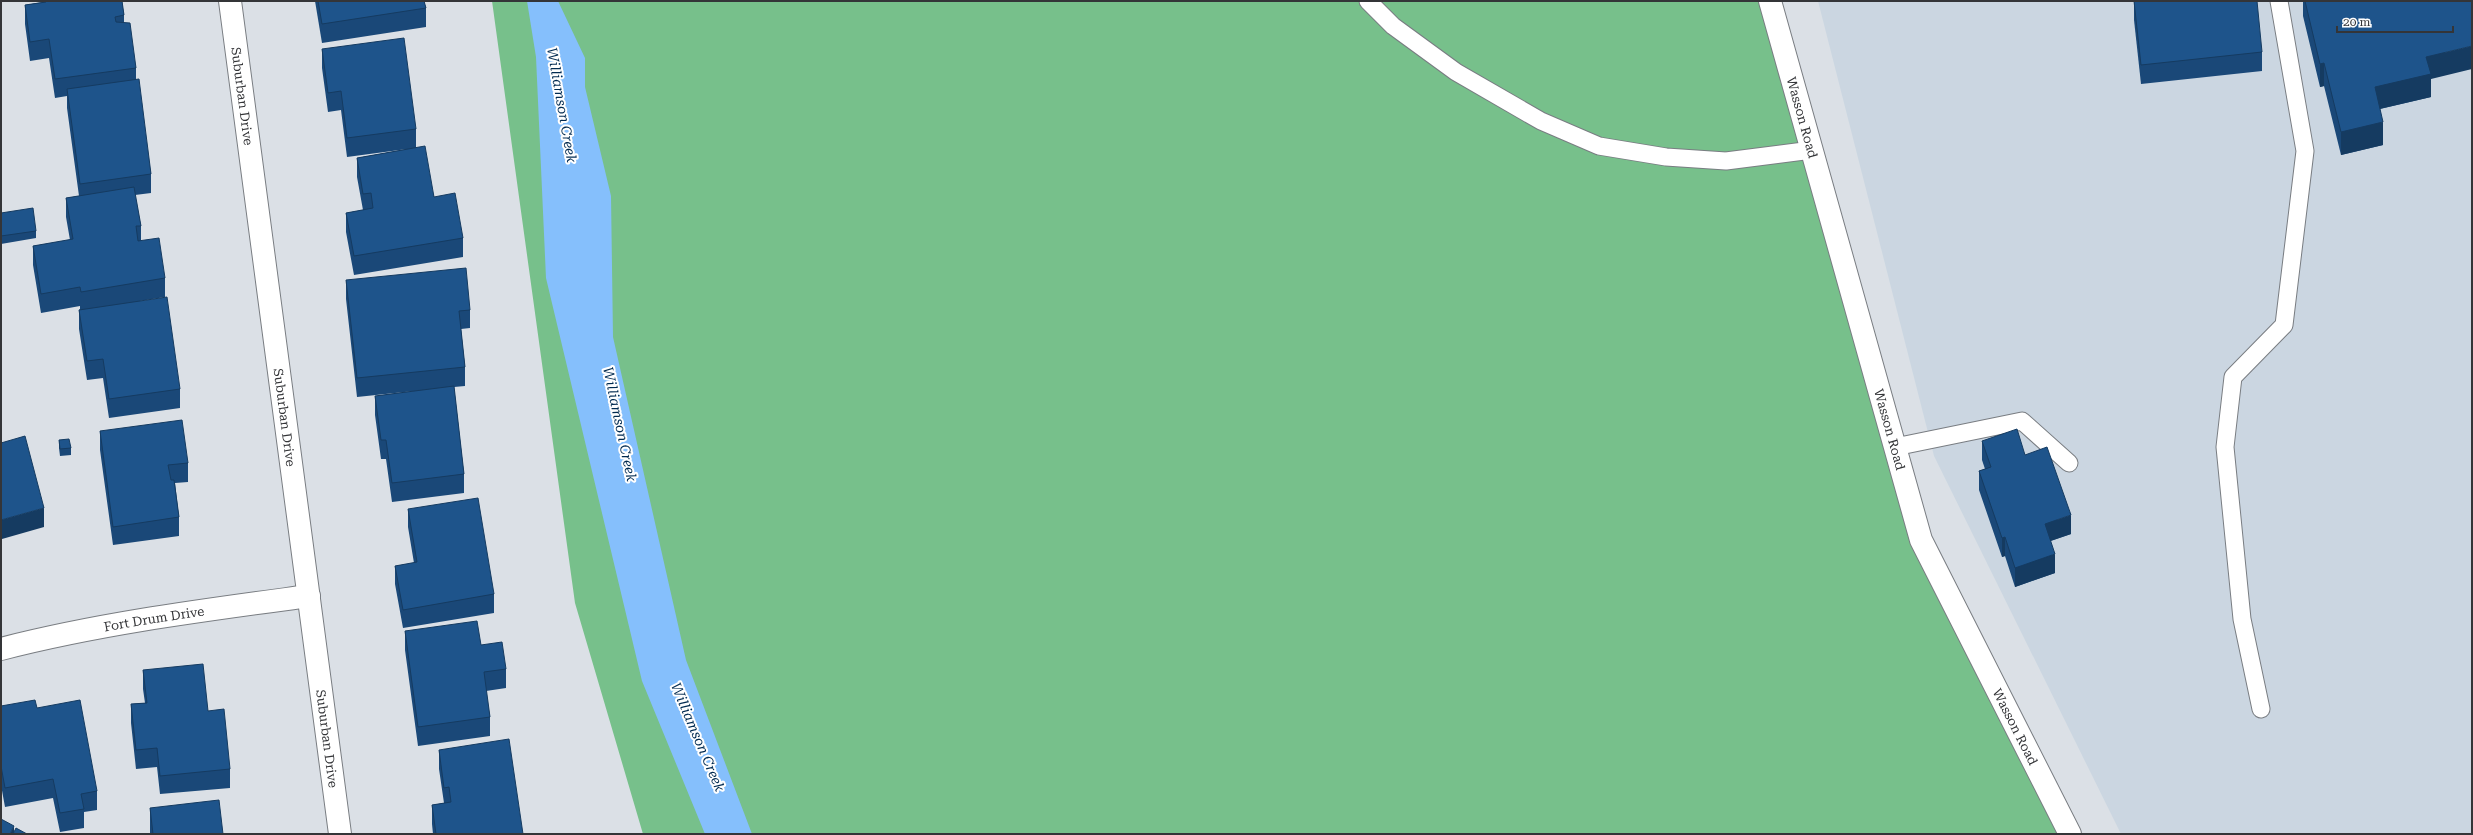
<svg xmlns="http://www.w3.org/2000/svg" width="2473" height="835" font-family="'Roboto Serif',serif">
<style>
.built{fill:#cbd6e1}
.forest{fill:#77c08b}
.water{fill:#85bffc}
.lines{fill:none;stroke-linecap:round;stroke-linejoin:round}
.lane-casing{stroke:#797d82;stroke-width:19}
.street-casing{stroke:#797d82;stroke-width:24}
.lane{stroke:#fff;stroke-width:17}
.street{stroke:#fff;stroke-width:22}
.wall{fill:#1a4878}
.shaded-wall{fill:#153b61}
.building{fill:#1e548b;stroke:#153b61}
.labels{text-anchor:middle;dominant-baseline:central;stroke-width:4;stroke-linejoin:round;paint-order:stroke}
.street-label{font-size:13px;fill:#343538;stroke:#fff}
.water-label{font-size:14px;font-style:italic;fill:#002a50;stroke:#fff}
</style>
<rect width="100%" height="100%" fill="#dbe0e6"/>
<polygon class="built" points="1818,1 2472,1 2472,834 2121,834 1934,456"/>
<polygon class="forest" points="492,1 1770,1 1921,540 2070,834 643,834 575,603"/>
<polygon class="water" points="527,1 558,1 585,58 585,87 611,196 613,337 686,660 752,834 705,834 642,681 546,278 536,57"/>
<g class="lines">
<defs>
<g id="lane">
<polyline points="1368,1 1393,26 1456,72 1541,121 1599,146 1666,157 1726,161 1812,150"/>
<polyline points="1895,447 2022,421 2069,463"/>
<polyline points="2261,709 2242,619 2225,447 2233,377 2284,325 2305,151 2279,1"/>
</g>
<g id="street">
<path id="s1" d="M 230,1 L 340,834"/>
<path id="s2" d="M 1770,1 L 1921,540 L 2070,834"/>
<path id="s3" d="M 1,649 C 102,623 206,610 309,596"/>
</g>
</defs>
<use href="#lane" class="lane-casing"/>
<use href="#street" class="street-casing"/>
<use href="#lane" class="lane"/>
<use href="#street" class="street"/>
</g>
<g class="wall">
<polygon points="43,1 122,1 124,15 124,22 136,68 136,80 151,174 151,193 135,195 141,226 141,241 165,278 165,297 140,301 180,389 180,408 109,418 103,378 87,380 79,329 79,310 80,309 80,306 41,313 33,265 33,246 70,240 66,217 66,198 79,196 67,108 67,96 55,98 49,58 30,61 25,24 25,5 43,2"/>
<polygon points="315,1 424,1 426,8 426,27 322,43"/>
<polygon points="2134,1 2262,52 2262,71 2141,84 2134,20"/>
<polygon points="2303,1 2472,1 2431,79 2431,97 2380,109 2383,145 2341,155 2324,86 2320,87 2303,16"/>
<polygon points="322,49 416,129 416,147 434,197 463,238 463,257 354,275 346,232 346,213 363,210 357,177 357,158 407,149 347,157 341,110 328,112 322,68"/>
<polygon points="1,213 36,231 36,238 1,244"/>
<polygon points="346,280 470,310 470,328 461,329 465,367 465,386 454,387 464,474 464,493 392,502 386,459 381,459 375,415 375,396 414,391 357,397 346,299"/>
<polygon points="100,431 188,463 188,482 175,483 179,517 179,536 113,545 100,450"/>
<polygon points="59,440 71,448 71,455 60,456 59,448"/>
<polygon points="1982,441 2071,534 2050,541 2055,573 2015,587 2005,556 2002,557 1979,490 1979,471 1985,469 1982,460"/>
<polygon points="408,509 494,594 494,613 403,628 395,584 395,566 414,563 408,527"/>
<polygon points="405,631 506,669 506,688 486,691 490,717 490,736 418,746 405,650"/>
<polygon points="143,670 208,711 230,769 230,788 160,794 157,767 136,769 131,723 131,704 145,703 143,689"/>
<polygon points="1,706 37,708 97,791 97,810 84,812 84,828 60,832 53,798 5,807 1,785"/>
<polygon points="439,750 523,834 433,834 432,824 432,805 444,803 439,769"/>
<polygon points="150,808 223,834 150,834"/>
</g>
<g class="shaded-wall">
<polygon points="2472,46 2472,69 2431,79 2431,97 2375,110 2375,87 2426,57"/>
<polygon points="2324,63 2324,86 2320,87 2320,64"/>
<polygon points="2383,122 2383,145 2341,155 2341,132"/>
<polygon points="44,508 44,527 2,539 2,546 1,547 1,520"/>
<polygon points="2071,515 2071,534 2045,543 2045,524"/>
<polygon points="2005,537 2005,556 2002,557 2002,538"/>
<polygon points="2055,554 2055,573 2015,587 2015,568"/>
<polygon points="14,826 14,834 10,834"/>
</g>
<g class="building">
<polygon points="45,1 122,1 124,15 115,17 116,22 130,23 136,68 55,79 49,39 30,42 25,5 46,2"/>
<polygon points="318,1 424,1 426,8 322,24"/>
<polygon points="2134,1 2257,1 2262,52 2141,65"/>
<polygon points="2305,1 2472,1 2472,46 2426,57 2431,74 2375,87 2383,122 2341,132 2324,63 2320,64"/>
<polygon points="404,38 416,129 347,138 341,91 328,93 322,49"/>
<polygon points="139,79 151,174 80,184 67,89"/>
<polygon points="425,146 434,197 455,193 463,238 354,256 346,213 373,208 371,193 363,194 357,158"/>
<polygon points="134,187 141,226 136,226 138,241 159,238 165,278 81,292 80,287 41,294 33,246 73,239 66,198"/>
<polygon points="33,208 36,231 1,236 1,213"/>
<polygon points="466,268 470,310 459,311 465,367 357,378 346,280"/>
<polygon points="167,297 180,389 109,399 103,359 87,361 79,310"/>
<polygon points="454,386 464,474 392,483 386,440 381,440 375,396"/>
<polygon points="182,420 188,463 168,465 171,480 174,480 179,517 113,527 100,431"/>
<polygon points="2017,429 2025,455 2047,447 2071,515 2045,524 2055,554 2015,568 2005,537 2002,538 1979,471 1991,467 1982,441"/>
<polygon points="25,436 44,508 1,520 1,443"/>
<polygon points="69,439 71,448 60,449 59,440"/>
<polygon points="478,498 494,594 403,610 395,566 417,562 408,509"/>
<polygon points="477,621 481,645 502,642 506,669 484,672 490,717 418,727 405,631"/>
<polygon points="203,664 208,711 224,709 230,769 160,776 157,748 136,750 131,704 147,703 143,670"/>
<polygon points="35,700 37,708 80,700 97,791 81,794 84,809 60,813 53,779 5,788 1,766 1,706"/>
<polygon points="509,739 523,834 436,834 432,805 451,802 449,787 444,788 439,750"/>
<polygon points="219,800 223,834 153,834 150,808"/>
<polygon points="1,819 14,826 10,834 1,834"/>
<polygon points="16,828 27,834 13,834"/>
</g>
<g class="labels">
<g class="street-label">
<text stroke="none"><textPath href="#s1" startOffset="96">Suburban Drive</textPath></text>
<text stroke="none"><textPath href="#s2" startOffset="121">Wasson Road</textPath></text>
<text stroke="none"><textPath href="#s1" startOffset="420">Suburban Drive</textPath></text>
<text stroke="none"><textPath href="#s2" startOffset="445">Wasson Road</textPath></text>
<text stroke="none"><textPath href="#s3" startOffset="156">Fort Drum Drive</textPath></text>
<text stroke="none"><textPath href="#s2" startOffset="769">Wasson Road</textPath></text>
<text stroke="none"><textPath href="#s1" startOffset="744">Suburban Drive</textPath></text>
</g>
<g class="water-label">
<text transform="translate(562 105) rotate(80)">Williamson Creek</text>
<text transform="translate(620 424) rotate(78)">Williamson Creek</text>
<text transform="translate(698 737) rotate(67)">Williamson Creek</text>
</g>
</g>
<rect width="2473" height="835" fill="none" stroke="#343538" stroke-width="4"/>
<path d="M2337 26v6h116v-6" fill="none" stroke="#343538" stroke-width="2"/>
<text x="2343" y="26" font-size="12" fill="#343538" stroke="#ffffff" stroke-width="3" paint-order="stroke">20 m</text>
</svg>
